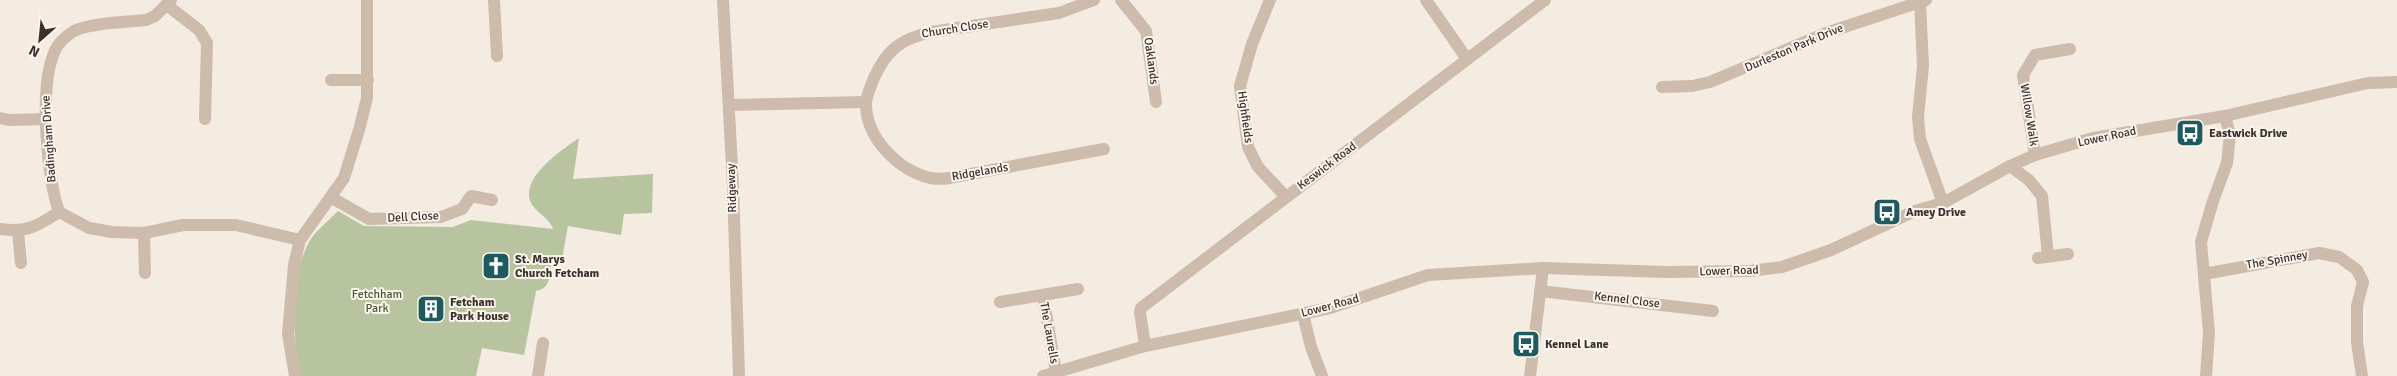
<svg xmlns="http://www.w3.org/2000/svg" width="2397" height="376" font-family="Signika,sans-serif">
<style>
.green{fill:#b8c4a0}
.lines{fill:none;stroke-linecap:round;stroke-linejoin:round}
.minor{stroke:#cdbbac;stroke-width:12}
.labels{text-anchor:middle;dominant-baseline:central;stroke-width:4;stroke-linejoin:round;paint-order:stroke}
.street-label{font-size:12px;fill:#3b302b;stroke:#fbf5ee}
.poi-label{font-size:12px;font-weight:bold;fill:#3b302b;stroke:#fbf5ee;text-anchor:start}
.park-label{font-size:12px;fill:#4a5a2e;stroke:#fbf5ee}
</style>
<rect width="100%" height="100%" fill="#f4ebe1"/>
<path class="green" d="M 579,138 L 573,179 L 653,174 L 652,213 L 624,214 L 621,235 L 568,226 L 561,265 L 551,264 C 549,277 551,288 536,291 L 524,355 L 482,348 L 476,376 L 299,376 C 294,334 288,286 307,246 C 312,233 329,221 338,211 L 364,226 L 453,227 L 471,220 L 553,229 C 549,217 536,213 531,203 C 519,178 563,149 579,138 Z"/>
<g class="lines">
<g class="minor">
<path d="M 171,0 L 155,16 L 146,20 C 128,22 89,23 74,31 C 66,36 57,44 54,53 C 39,88 47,176 59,212 L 89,228 L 112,232 L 144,233 L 183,225 L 236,225 L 300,240"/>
<polyline points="494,0 497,56"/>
<polyline points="723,0 733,186 739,376"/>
<path d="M 1094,0 L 1059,13 L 931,32 C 901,39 887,49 874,78 C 871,86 866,96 866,104 C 866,138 898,170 930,178 C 936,179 943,179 949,178 L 1104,149"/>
<polyline points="1121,0 1146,31 1156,102"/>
<polyline points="1270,0 1252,44 1240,86 1248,147 1258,167 1286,197"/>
<polyline points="1426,0 1467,59"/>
<polyline points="1920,2 1923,66 1918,117 1920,139 1943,203"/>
<polyline points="168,6 199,30 207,43 205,119"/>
<polyline points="331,80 368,80"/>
<polyline points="1662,87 1692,86 1710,82 1826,33 1926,0"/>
<polyline points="729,105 866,102"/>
<polyline points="0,118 9,120 47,119"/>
<polyline points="2035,155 2023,75 2035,55 2070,49"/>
<polyline points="2010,166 2029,180 2042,196 2048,256"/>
<polyline points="332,198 369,219 441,217 462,209 471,196 492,200"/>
<path d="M 0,229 C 27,233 37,226 59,212"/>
<polyline points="18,232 21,263"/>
<polyline points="144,233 145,273"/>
<polyline points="2038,258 2068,254"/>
<polyline points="2204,274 2319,253 2339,257 2357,270 2363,282 2357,306 2357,342 2362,376"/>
<polyline points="1540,291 1713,311"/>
<polyline points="1043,295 1056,372"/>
<polyline points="1000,302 1078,289"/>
<polyline points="1303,314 1311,347 1322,376"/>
<polyline points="1145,346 1140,312 1141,308 1545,0"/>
<polyline points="295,376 288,334 294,265 300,240 344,178 359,130 367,98 367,0"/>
<polyline points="538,376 543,343"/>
<polyline points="1043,376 1145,346 1330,308 1428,275 1543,268 1666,272 1750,271 1782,267 1831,250 1915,211 1943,203 2010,166 2035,155 2093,138 2225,116 2368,83 2397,82"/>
<polyline points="1530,376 1543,268"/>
<polyline points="2206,376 2209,332 2201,242 2213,201 2227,163 2230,135 2225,116"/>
</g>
</g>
<defs>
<symbol id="bus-square" viewBox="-11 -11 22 22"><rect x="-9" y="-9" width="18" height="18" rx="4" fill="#1f5a5e" stroke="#fbf5ee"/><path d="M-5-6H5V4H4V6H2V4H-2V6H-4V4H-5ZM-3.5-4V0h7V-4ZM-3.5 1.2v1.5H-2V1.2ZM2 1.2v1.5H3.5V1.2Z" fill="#fff"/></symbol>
<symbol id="church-square" viewBox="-11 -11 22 22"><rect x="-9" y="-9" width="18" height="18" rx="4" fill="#1f5a5e" stroke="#fbf5ee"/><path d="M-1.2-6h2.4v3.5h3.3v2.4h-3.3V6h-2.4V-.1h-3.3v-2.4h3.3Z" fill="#fff"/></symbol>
<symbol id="building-square" viewBox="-11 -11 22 22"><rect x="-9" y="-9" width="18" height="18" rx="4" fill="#1f5a5e" stroke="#fbf5ee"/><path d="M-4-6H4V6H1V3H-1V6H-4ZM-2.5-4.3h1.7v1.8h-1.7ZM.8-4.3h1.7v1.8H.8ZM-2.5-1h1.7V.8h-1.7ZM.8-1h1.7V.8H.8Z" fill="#fff"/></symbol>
</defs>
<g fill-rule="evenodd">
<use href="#bus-square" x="2174" y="117" width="32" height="32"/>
<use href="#bus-square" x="1871" y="196" width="32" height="32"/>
<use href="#church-square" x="480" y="250" width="32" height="32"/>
<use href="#building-square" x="415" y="293" width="32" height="32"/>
<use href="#bus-square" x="1510" y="328" width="32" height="32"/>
</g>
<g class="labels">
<g class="street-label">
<text transform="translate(955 29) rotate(-9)">Church Close</text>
<text transform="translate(1794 48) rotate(-23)">Durleston Park Drive</text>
<text transform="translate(1151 61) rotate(82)">Oaklands</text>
<text transform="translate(2029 115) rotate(81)">Willow Walk</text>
<text transform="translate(1245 117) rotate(82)">Highfields</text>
<text transform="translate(2107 137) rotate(-12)">Lower Road</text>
<text transform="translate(49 139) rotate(-94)">Badingham Drive</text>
<text transform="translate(1327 166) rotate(-37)">Keswick Road</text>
<text transform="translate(980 172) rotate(-10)">Ridgelands</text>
<text transform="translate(732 188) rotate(-92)">Ridgeway</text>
<text transform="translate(413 217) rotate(-3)">Dell Close</text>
<text transform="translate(2277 260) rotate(-10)">The Spinney</text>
<text transform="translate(1729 271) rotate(-2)">Lower Road</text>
<text transform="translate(1627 300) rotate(7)">Kennel Close</text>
<text transform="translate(1330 306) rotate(-15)">Lower Road</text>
<text transform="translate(1049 333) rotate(80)">The Laurells</text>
</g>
<g class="poi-label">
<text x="2209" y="133">Eastwick Drive</text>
<text x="1906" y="212">Amey Drive</text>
<text x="515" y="259">St. Marys<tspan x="515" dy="14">Church Fetcham</tspan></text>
<text x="450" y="302">Fetcham<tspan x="450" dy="14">Park House</tspan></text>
<text x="1545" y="344">Kennel Lane</text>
</g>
<g class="park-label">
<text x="377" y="294">Fetchham<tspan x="377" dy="14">Park</tspan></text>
</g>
</g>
<g transform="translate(40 40) rotate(207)" stroke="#fbf5ee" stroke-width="4" paint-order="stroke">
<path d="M0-4L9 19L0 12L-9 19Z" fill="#3b302b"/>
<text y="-8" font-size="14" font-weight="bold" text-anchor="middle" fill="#3b302b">N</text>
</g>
</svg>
